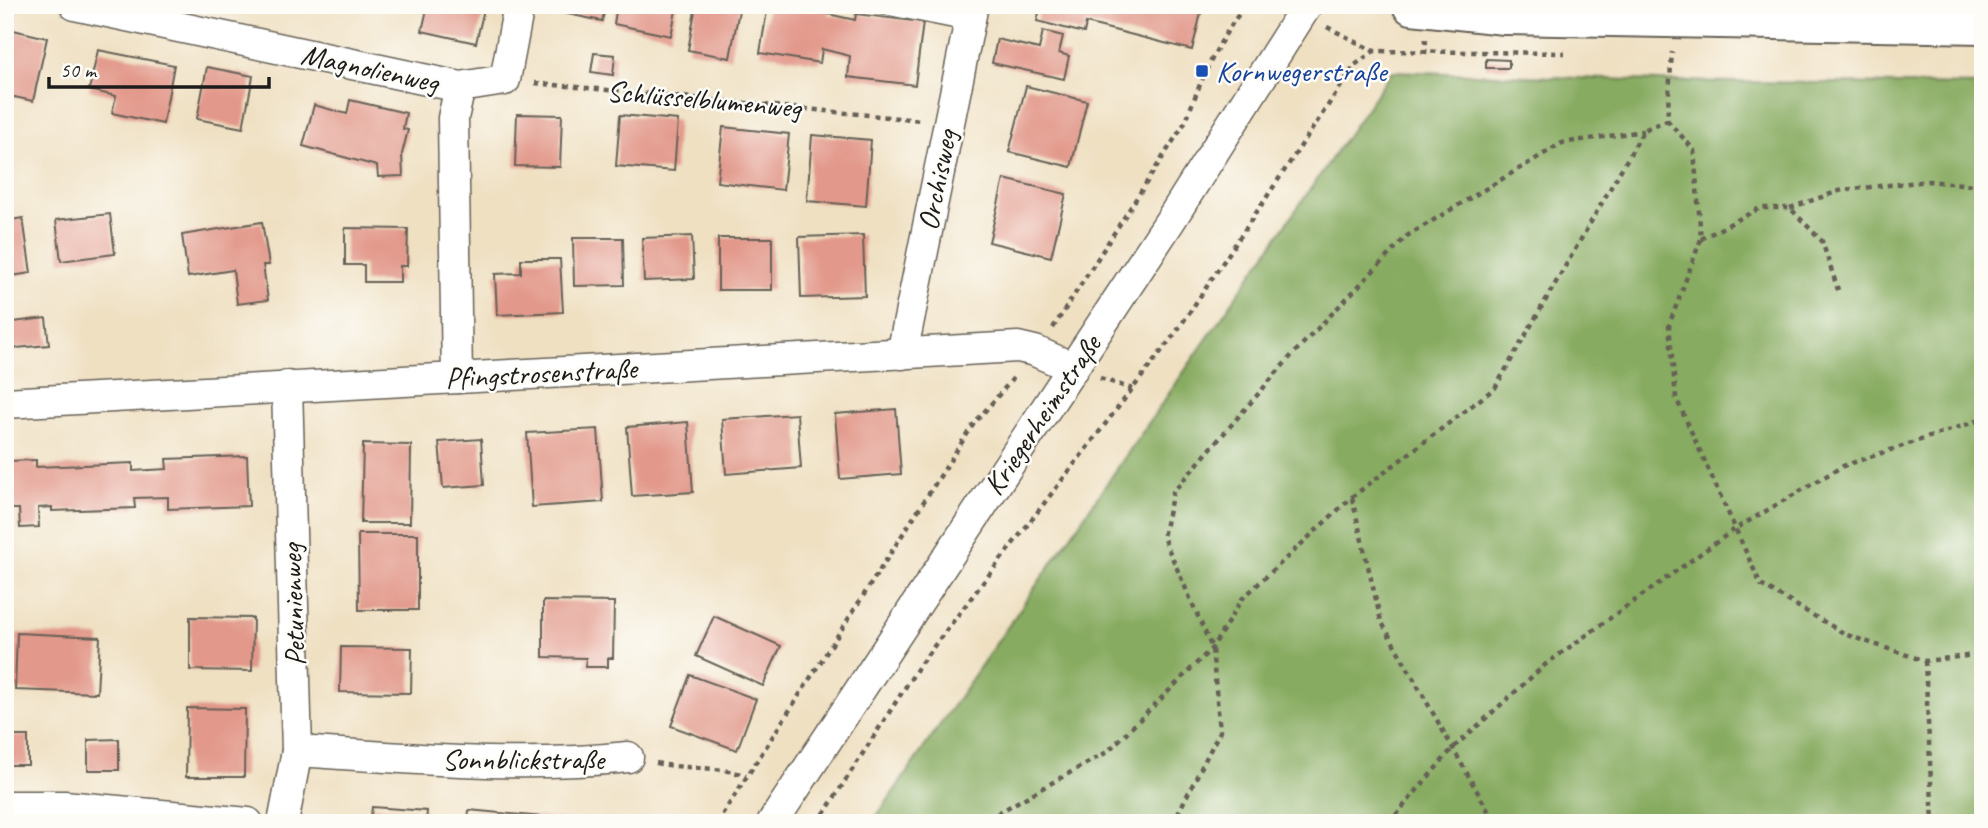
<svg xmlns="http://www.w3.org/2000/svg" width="1988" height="828" font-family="Caveat,sans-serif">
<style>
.forest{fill:#87ab60;stroke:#52643e;stroke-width:2}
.building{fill:#e2988a}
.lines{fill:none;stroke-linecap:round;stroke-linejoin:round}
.service-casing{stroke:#666156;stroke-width:19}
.minor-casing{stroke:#666156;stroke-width:33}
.secondary-casing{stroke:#666156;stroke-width:42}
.path{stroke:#666156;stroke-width:4.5;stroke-dasharray:5 5;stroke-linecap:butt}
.service{stroke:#fff;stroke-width:16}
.minor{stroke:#fff;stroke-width:30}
.secondary{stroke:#fff;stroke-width:38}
.transit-dot{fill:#1a4fb4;stroke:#fdfcf7;stroke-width:2.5}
.labels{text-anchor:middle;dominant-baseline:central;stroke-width:5;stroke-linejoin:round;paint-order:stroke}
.street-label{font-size:30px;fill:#1c1c1c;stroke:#fdfcf7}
.transit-label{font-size:30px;fill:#164399;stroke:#fdfcf7;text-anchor:start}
</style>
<rect width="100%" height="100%" fill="#fdfcf7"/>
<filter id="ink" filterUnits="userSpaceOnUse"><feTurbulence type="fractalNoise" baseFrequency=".0143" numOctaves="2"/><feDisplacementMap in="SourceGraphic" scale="14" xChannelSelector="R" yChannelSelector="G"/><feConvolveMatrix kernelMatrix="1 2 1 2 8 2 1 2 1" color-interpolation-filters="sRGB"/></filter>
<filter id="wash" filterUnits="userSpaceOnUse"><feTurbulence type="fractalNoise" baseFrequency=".00686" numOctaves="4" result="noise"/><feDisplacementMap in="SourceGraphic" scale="28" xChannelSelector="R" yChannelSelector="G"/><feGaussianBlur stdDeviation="1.57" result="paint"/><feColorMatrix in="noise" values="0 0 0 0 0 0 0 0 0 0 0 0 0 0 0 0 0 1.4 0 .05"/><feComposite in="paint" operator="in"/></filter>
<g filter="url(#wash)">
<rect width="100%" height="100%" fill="#efe0c2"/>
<polygon class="forest" points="1392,71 1658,81 1983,85 1983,823 872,823"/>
<g id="blocks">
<g class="building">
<polygon points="428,5 485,5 476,43 422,31"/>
<polygon points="549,5 606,5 602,21 548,10"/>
<polygon points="617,5 677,5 671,36 614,24"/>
<polygon points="696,5 740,5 730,58 688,50"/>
<polygon points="768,5 830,5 828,14 855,20 856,14 923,22 915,85 848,77 850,56 822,49 820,63 760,53"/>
<polygon points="1041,5 1203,5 1192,50 1086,23 1084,33 1037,21"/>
<polygon points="5,28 47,38 33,101 5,95"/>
<polygon points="1043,31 1063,36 1059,53 1069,56 1064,79 992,63 997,39 1039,49"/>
<polygon points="98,50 174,65 163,124 112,113 116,96 89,90"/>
<polygon points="594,53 615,55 613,75 591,72"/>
<polygon points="1486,59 1509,60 1509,68 1486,68"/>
<polygon points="207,67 253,76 243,128 197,119"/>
<polygon points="1026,86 1087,101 1071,167 1009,152"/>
<polygon points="350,100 406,113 403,129 408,130 402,154 403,176 378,177 377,166 303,146 314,105 347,114"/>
<polygon points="517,114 562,115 560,167 515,166"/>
<polygon points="620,115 678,120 674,171 616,166"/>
<polygon points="723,127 789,134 783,190 717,182"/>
<polygon points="812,135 871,140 866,206 807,201"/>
<polygon points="1004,179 1066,194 1051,257 989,242"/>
<polygon points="110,214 115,254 61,261 56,220"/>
<polygon points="23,218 31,273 5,277 5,221"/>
<polygon points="262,222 269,265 263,265 268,300 237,304 233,270 188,277 182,235"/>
<polygon points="345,228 408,229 407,266 400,266 400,282 364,282 364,265 345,265"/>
<polygon points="863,235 865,296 801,298 799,237"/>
<polygon points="692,236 694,279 644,281 642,238"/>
<polygon points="573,238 623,238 624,285 574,286"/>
<rect x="718" y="238" width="54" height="52"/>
<polygon points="521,259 560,259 563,312 497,315 495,274 521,273"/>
<polygon points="46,318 49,345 5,349 5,323"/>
<polygon points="896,409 901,474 840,479 835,414"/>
<polygon points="797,414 801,468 726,474 722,419"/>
<polygon points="688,422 693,492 632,496 627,427"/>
<polygon points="598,429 603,502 532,507 527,433"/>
<polygon points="481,439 484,485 443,488 439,442"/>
<polygon points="363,444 411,445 410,523 361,523"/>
<polygon points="247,456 249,506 168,509 168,497 134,498 135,508 52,511 52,507 38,508 39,527 20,528 19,509 7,509 5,471 9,471 8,461 36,460 36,467 133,463 133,471 167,469 166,459"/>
<polygon points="358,534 418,534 418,610 359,610"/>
<polygon points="543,601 614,602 613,658 608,658 608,667 585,667 586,658 543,657"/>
<polygon points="714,616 781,646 763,686 696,656"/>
<polygon points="190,617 253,618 252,671 190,670"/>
<polygon points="17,633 100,637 97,693 15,690"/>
<polygon points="341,647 412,648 411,693 340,692"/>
<polygon points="690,675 756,699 737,750 671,726"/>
<polygon points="187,708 245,709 244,777 186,777"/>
<rect x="5" y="736" width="23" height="29"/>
<polygon points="119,739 119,770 88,770 88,740"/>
<polygon points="372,807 427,811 426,823 370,823"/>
<polygon points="469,810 563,819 563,823 468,823"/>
</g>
</g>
</g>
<g filter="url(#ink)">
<use href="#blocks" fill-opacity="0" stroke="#666156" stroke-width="2"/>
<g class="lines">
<defs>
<polyline id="service" points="879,5 969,23"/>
<g id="minor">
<polyline points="75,5 460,87 505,80 519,5"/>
<polyline points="902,354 973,5"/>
<polyline points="457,378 453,118 460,87"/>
<polyline points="5,403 1018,347 1035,351 1073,368"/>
<path d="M 297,751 C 407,758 518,769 628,757"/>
<polyline points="5,806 64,806 248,823"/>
<polyline points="283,823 297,751 287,386"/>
<polyline points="772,823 1170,221 1307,5"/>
</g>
<polyline id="secondary" points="1412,5 1505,15 1983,24"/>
</defs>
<use href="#service" class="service-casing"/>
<use href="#minor" class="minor-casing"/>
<use href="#secondary" class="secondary-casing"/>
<g class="path">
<polyline points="1327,27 1374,51 1565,53"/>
<polyline points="1425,54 1426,38"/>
<polyline points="535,83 920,120"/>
<polyline points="1667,120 1694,150 1701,239 1669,325 1676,398 1761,585 1847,635 1925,661 1983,654"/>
<polyline points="1790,208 1842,190 1928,181 1983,186"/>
<polyline points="1701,239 1760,208 1790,208 1822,241 1838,290"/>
<path d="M 1053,328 L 1186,121 C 1200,81 1219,38 1246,5"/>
<polyline points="1100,378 1132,389"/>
<polyline points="1352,498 1381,621 1495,823"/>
<polyline points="1925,661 1933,823"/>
<path d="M 656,763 C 686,770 719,765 746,776"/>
<polyline points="717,823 973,425 1015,376"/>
<polyline points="818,823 921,663 1177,331 1355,65 1374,51"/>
<polyline points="980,823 1107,752 1212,648 1242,599 1352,497 1495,388 1644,130 1667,120 1672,52"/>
<polyline points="1173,823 1220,731 1212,648 1163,537 1173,492 1292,355 1407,236 1562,143 1643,131"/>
<polyline points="1389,823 1453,748 1546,664 1735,529 1843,466 1983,419"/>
</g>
<use href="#service" class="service"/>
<use href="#minor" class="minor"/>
<use href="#secondary" class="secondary"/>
</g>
</g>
<rect class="transit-dot" x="1195" y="64" width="14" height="14" rx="3.5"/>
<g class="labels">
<g class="street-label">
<text transform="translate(370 68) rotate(12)">Magnolienweg</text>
<text transform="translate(704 99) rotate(5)">Schlüsselblumenweg</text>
<text transform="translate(937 180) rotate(-79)">Orchisweg</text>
<text transform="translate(541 373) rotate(-3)">Pfingstrosenstraße</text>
<text transform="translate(1042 415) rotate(-56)">Kriegerheimstraße</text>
<text transform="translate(293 605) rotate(-92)">Petunienweg</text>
<text x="523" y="759">Sonnblickstraße</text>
</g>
<g class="transit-label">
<text x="1216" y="71">Kornwegerstraße</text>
</g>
</g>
<rect width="1988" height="828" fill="none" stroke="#fdfcf7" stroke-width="28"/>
<path d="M49 77v10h220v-10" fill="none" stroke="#1c1c1c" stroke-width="3.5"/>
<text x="60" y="77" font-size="21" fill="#1c1c1c" stroke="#fdfcf7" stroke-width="5" paint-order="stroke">50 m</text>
</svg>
